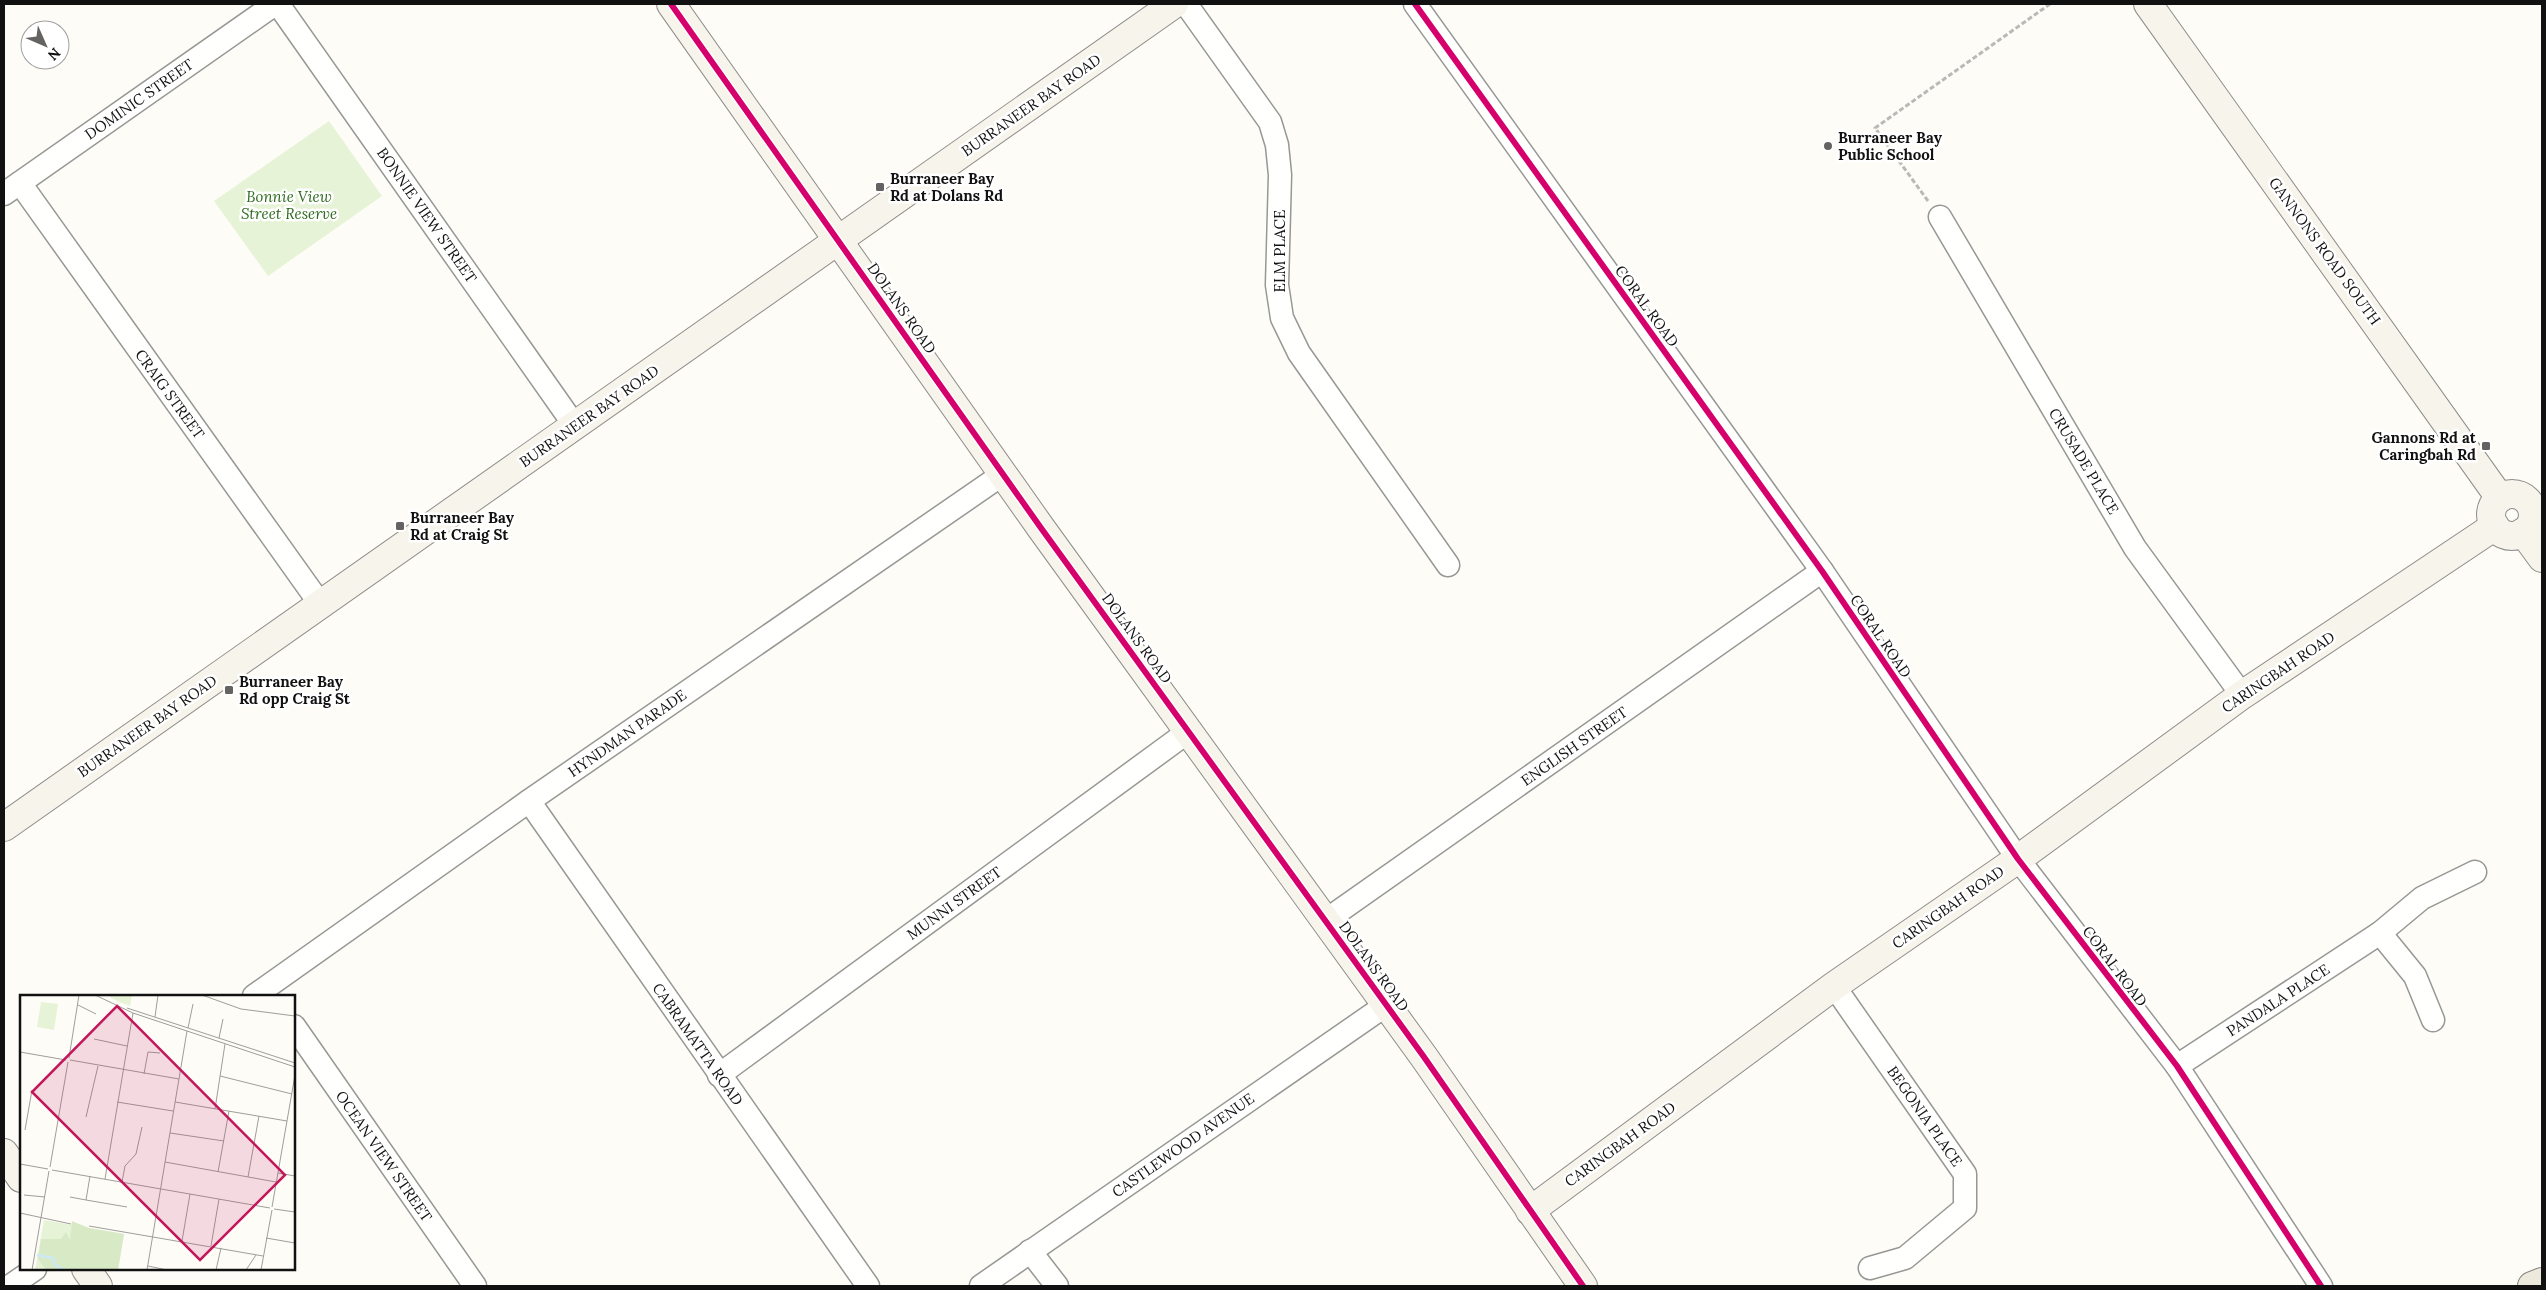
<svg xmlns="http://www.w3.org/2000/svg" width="2546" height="1290" font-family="Lora,serif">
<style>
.green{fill:#e7f3d7}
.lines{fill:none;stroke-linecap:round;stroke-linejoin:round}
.street-casing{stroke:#979795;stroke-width:25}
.secondary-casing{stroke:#8e8d8b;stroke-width:30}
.primary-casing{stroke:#858482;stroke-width:30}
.path{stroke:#b9b9b8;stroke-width:3;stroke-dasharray:5 2.5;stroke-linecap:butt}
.street{stroke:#fffffe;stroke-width:22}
.secondary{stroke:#f6f4eb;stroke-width:28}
.primary{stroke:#ede9dc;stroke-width:28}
.cycleway-casing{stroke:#fff;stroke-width:9}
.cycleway{stroke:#d6006c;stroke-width:6}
.poi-dot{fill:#646362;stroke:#fff;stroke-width:2}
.labels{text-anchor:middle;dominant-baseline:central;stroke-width:5;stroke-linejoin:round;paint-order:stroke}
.street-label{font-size:15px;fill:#111;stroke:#fff}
.poi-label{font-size:15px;font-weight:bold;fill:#111;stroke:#fff;text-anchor:start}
.park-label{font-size:15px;font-style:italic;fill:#2f6b1f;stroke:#fff}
.inset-river{fill:none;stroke:#cde8f7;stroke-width:2.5}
.inset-road{fill:none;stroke:#9f9e9b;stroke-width:1}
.view{fill:#c2185b;fill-opacity:0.15;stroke:#c2185b;stroke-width:2.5}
.inset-edge{fill:none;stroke:#111;stroke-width:2.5}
</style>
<rect width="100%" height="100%" fill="#fdfcf7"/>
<polygon class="green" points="329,121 382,196 268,276 214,201"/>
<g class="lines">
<defs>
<g id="street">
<polyline points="278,4 575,426"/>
<polyline points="1186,4 1270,122 1277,145 1280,175 1277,285 1282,318 1299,353 1448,565"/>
<polyline points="1415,4 1822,571 2018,859 2177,1066 2321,1286"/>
<polyline points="20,183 321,605"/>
<polyline points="4,194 275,4"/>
<polyline points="1940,217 2135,548 2242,695"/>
<polyline points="529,801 868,1286"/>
<polyline points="1325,921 1822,571"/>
<polyline points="2380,933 2415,976 2433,1020"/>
<polyline points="1834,986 1965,1174 1965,1208 1905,1258 1870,1268"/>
<polyline points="254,996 529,801 1003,474"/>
<polyline points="294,1026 475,1286"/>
<polyline points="2177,1066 2380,933 2422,898 2475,872"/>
<polyline points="719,1075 1189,731"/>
<polyline points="1030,1251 1057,1286"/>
<polyline points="10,1286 35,1269"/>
<polyline points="981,1286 1386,1005"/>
</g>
<g id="secondary">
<polyline points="671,4 1041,528 1424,1057 1583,1286"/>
<polyline points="2148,4 2500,498"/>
<circle cx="2512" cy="515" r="21"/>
<polyline points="2523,532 2542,558"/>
<polyline points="4,827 1174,4"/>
<polyline points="4,1153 21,1178"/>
<polyline points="1530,1211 1834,986 2018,859 2242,695 2495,526"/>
<polyline points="86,1269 98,1286"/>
</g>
<polyline id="primary" points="2532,1286 2542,1282"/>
</defs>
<use href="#street" class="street-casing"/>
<use href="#secondary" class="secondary-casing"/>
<use href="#primary" class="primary-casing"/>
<polyline class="path" points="1928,201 1875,128 2050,4"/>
<use href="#street" class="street"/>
<use href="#secondary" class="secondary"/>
<use href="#primary" class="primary"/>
<defs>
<g id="cycleway">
<polyline points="671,4 1041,528 1424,1057 1583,1286"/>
<polyline points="1415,4 1822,571 2018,859 2177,1066 2321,1286"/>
</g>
</defs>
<use href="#cycleway" class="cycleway-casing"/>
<use href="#cycleway" class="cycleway"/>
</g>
<g class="poi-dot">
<circle cx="1828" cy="146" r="5"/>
<rect x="875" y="182" width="10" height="10" rx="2.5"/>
<rect x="2481" y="441" width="10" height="10" rx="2.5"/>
<rect x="395" y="521" width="10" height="10" rx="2.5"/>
<rect x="224" y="685" width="10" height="10" rx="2.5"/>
</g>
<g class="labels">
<g class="street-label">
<text transform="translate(139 99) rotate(-35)">DOMINIC STREET</text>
<text transform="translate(1031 105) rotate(-35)">BURRANEER BAY ROAD</text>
<text transform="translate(427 215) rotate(55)">BONNIE VIEW STREET</text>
<text transform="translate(1279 251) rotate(-90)">ELM PLACE</text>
<text transform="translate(2325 251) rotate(54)">GANNONS ROAD SOUTH</text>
<text transform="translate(1647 306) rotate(54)">CORAL ROAD</text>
<text transform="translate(902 308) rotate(55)">DOLANS ROAD</text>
<text transform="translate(170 394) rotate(54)">CRAIG STREET</text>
<text transform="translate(589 416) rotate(-35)">BURRANEER BAY ROAD</text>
<text transform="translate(2084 461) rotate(59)">CRUSADE PLACE</text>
<text transform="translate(1881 636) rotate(56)">CORAL ROAD</text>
<text transform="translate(1137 638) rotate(54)">DOLANS ROAD</text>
<text transform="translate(2278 672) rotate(-34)">CARINGBAH ROAD</text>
<text transform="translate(147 726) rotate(-35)">BURRANEER BAY ROAD</text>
<text transform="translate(627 733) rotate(-35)">HYNDMAN PARADE</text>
<text transform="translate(1574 746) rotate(-35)">ENGLISH STREET</text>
<text transform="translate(954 903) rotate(-36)">MUNNI STREET</text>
<text transform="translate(1948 907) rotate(-35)">CARINGBAH ROAD</text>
<text transform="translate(1374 966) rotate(54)">DOLANS ROAD</text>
<text transform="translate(2115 966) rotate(53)">CORAL ROAD</text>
<text transform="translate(2278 1000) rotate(-33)">PANDALA PLACE</text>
<text transform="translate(698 1044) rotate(55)">CABRAMATTA ROAD</text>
<text transform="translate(1925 1116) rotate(55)">BEGONIA PLACE</text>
<text transform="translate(1620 1144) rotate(-36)">CARINGBAH ROAD</text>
<text transform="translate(1183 1145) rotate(-35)">CASTLEWOOD AVENUE</text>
<text transform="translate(384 1156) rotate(55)">OCEAN VIEW STREET</text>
</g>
<g class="poi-label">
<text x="1838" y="137">Burraneer Bay<tspan x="1838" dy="17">Public School</tspan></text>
<text x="890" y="178">Burraneer Bay<tspan x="890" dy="17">Rd at Dolans Rd</tspan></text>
<text x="2476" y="437" text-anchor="end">Gannons Rd at<tspan x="2476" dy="17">Caringbah Rd</tspan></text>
<text x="410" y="517">Burraneer Bay<tspan x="410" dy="17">Rd at Craig St</tspan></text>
<text x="239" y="681">Burraneer Bay<tspan x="239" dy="17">Rd opp Craig St</tspan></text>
</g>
<g class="park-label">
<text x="289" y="196">Bonnie View<tspan x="289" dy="17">Street Reserve</tspan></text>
</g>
</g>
<g transform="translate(20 995)">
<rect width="275" height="275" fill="#fdfcf7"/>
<path d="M 87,0 L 112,0 L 110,11 L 99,7 ZM 21,7 L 38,9 L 34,35 L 17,32 ZM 24,225 L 104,239 L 98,275 L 15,275 Z" fill="#e7f3d7"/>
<path d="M 52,226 L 69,233 L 104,239 L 98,275 L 26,275 L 18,264 L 21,244 L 41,244 L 46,237 L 50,245 Z" fill="#d8eac5"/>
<path class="inset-river" d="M 17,260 L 33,263 L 35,270 L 44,275"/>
<path class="inset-road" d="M 75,0 L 113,18 L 275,72M 182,0 L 221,14 L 275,21M 58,10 L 76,19M 107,13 L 275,68M 135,22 L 138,0M 168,33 L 173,9M 199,43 L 203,24M 74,44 L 107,51M 0,57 L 46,65M 49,63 L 59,0M 50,65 L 159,84M 124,79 L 128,57 L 140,58M 200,81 L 272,99M 97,107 L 153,116M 155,107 L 267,126M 195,114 L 205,49M 66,122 L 78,71M 5,135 L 12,95M 150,138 L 204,146M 145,167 L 256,187M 0,169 L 28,174M 30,172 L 48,67M 32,175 L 250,213M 198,177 L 209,116M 258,178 L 275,181M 70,181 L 66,205 L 107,212M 228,182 L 239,121M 85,184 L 113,18M 102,187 L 105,171 L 116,159 L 122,132M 4,200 L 25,202M 50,202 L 66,205M 252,212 L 275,80M 254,214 L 275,217M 0,218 L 51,229M 69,231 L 243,261M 246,243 L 275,248M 162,246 L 170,199M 191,251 L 199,204M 128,271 L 147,275M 12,275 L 29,176M 127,275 L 167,36M 196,275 L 201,253M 226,275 L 236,260M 241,275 L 252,215"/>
<path class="view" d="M 97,11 L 265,180 L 180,265 L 12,97 Z"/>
<rect width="275" height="275" class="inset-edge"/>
</g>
<rect width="2546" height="1290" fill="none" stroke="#111111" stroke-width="10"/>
<g transform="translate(45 45) rotate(135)"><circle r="24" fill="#ffffff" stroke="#a0a0a0"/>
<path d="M0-4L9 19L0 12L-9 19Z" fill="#646362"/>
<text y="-8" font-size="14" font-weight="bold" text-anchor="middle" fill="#111111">N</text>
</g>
</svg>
